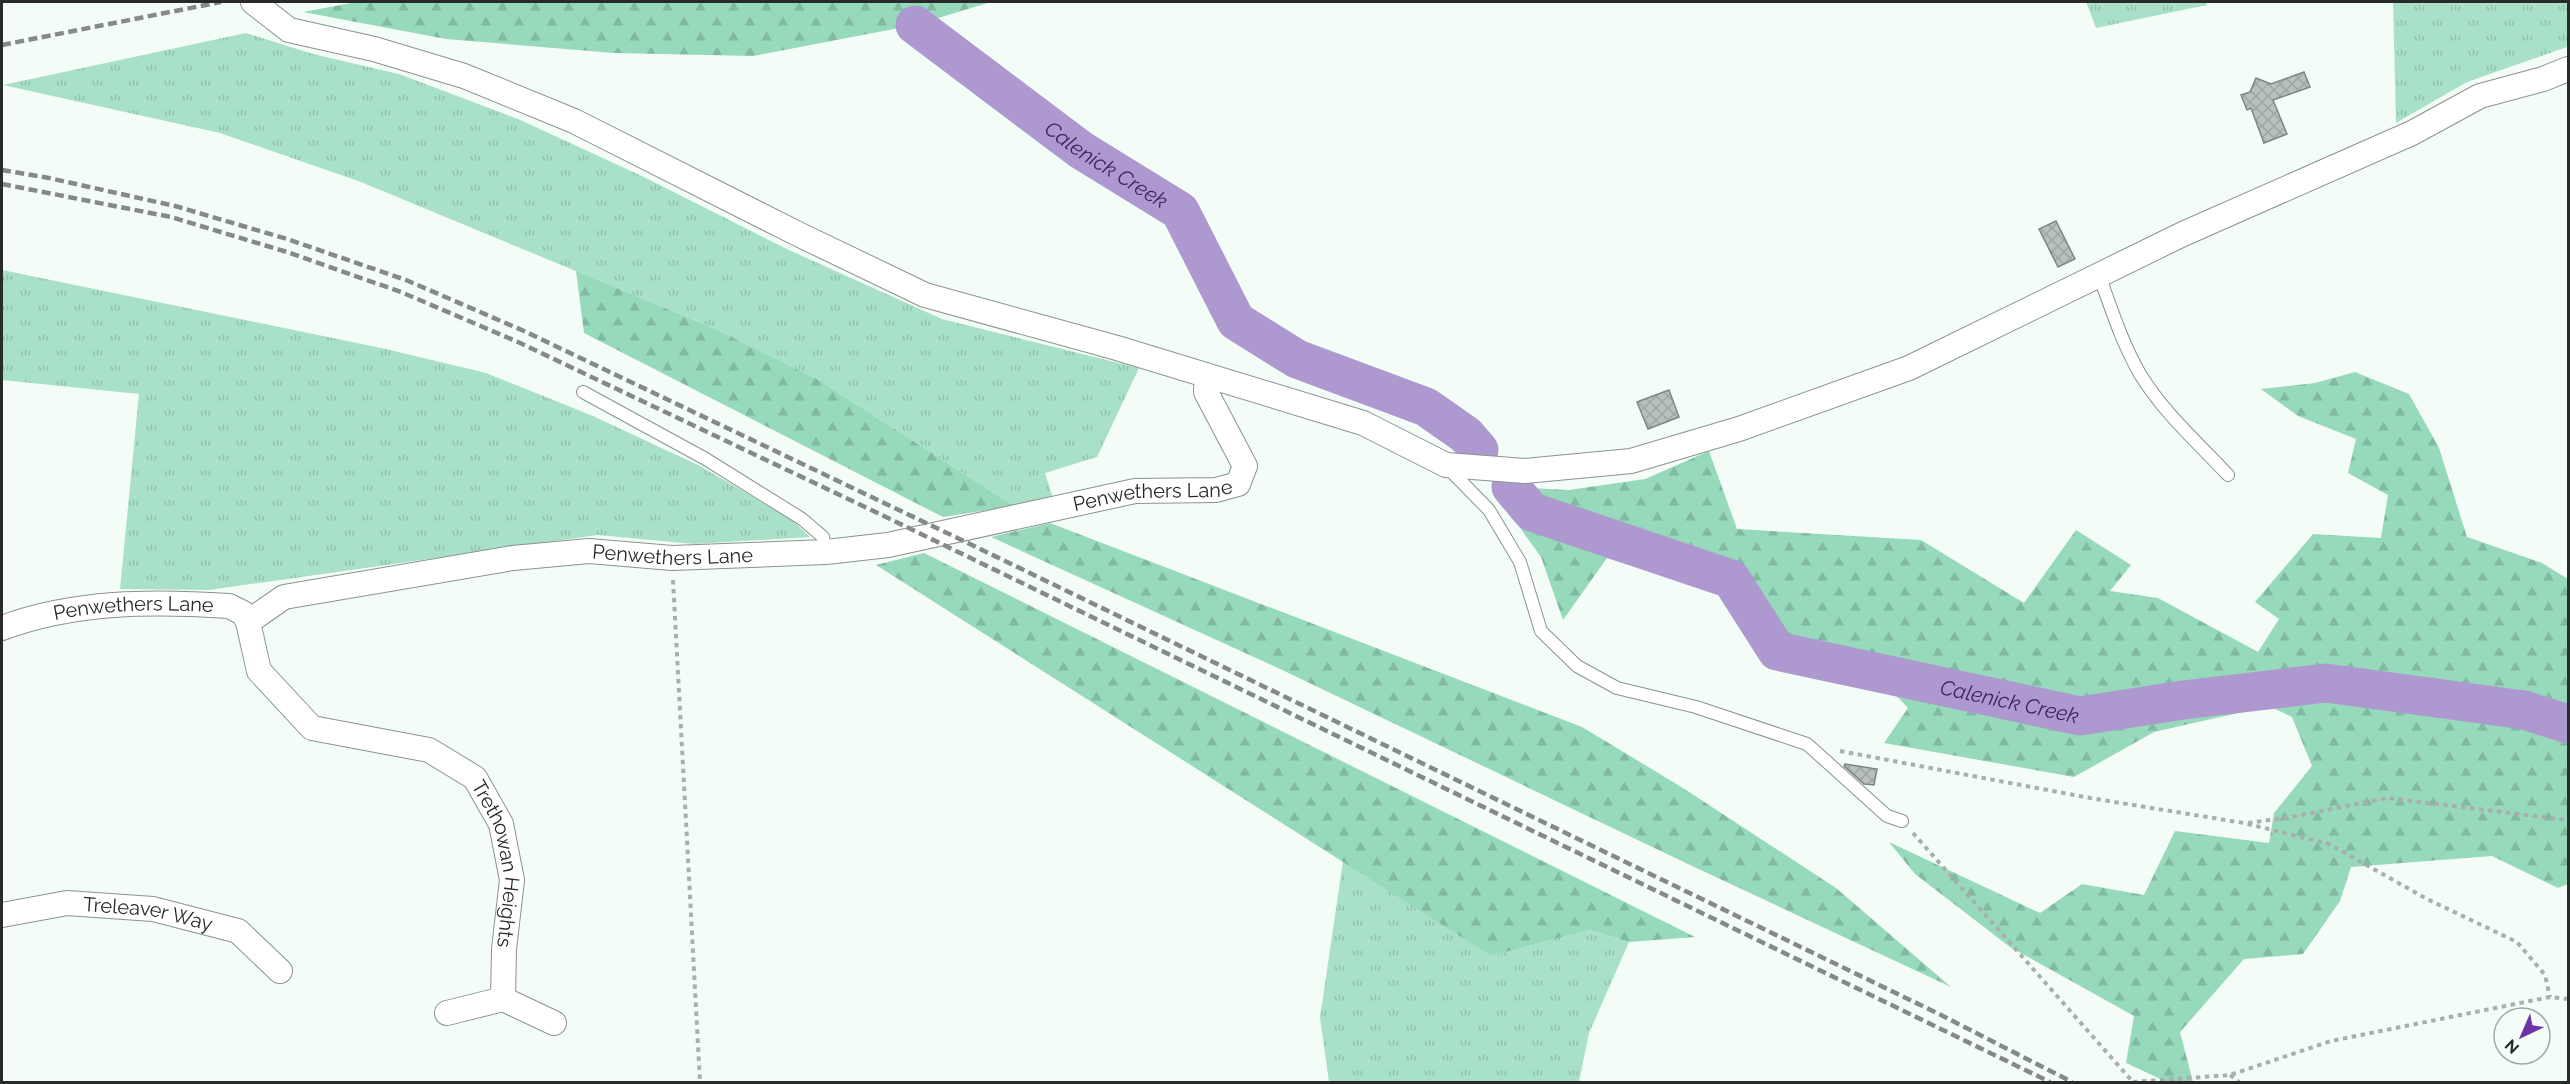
<svg xmlns="http://www.w3.org/2000/svg" width="2570" height="1084" font-family="Raleway,sans-serif">
<style>
.grass{fill:url(#grass-tufts)}
.forest{fill:url(#forest-firs)}
.lines{fill:none;stroke-linecap:round;stroke-linejoin:round}
.river{stroke:#ad99cf;stroke-width:39}
.building{fill:url(#building-cross-hatch);stroke:#7e8582;stroke-width:1.5}
.lane-casing{stroke:#8b938f;stroke-width:14}
.street-casing{stroke:#8b938f;stroke-width:26}
.path{stroke:#a9afad;stroke-width:4;stroke-dasharray:4.5 4.5;stroke-linecap:butt}
.lane{stroke:#fff;stroke-width:12}
.street{stroke:#fff;stroke-width:24}
.rail{stroke:#858a88;stroke-width:4.5;stroke-dasharray:9 4.5;stroke-linecap:butt}
.labels{text-anchor:middle;dominant-baseline:central;stroke-width:4.5;stroke-linejoin:round;paint-order:stroke}
.street-label{font-size:20px;fill:#282b2a;stroke:#f4fcf8}
.water-label{font-size:21px;font-style:italic;fill:#402364;stroke:#f4fcf8}
</style>
<defs>
<pattern id="grass-tufts" width="24" height="20" patternUnits="userSpaceOnUse" patternTransform="scale(1.5)"><rect width="24" height="20" fill="#a9e1c8"/><path d="M3 7l-1-3M5 7V3M7 7l1-3M15 17l-1-3M17 17v-4M19 17l1-3" fill="none" stroke="#91c1ac"/></pattern>
<pattern id="forest-firs" width="22" height="20" patternUnits="userSpaceOnUse" patternTransform="scale(1.5)"><rect width="22" height="20" fill="#96d9bb"/><path d="M5 1l3.5 6h-7zM16 11l3.5 6h-7z" fill="#81baa1"/></pattern>
<pattern id="building-cross-hatch" width="8" height="8" patternUnits="userSpaceOnUse" patternTransform="scale(1.5)"><rect width="8" height="8" fill="#b8c0bc"/><path d="M0 0l8 8M0 8l8-8" fill="none" stroke="#9ea5a2"/></pattern>
</defs>
<rect width="100%" height="100%" fill="#f4fcf8"/>
<g class="grass">
<polygon points="2086,2 2206,2 2207,5 2096,28"/>
<polygon points="2393,2 2568,2 2567,47 2467,82 2396,123"/>
<polygon points="246,33 313,54 399,74 518,119 644,177 789,250 942,319 1139,368 1097,457 1045,473 1053,498 1014,506 817,379 718,330 361,182 220,133 3,85"/>
<polygon points="2,270 386,349 486,373 593,416 698,465 790,518 810,537 694,544 598,535 209,590 120,589 139,394 2,380"/>
<polygon points="1343,861 1491,956 1590,930 1629,942 1589,1033 1579,1082 1329,1082 1320,1018"/>
</g>
<g class="forest">
<polygon points="357,2 991,2 915,25 753,56 614,53 446,39 303,12"/>
<polygon points="576,271 718,330 817,379 1014,506 943,517 584,333"/>
<polygon points="2355,372 2409,394 2439,448 2467,537 2542,563 2568,579 2568,884 2558,888 2492,856 2351,867 2340,901 2303,954 2244,959 2180,1032 2193,1082 2167,1082 2126,1063 2134,1016 2010,947 1915,874 1889,842 2040,913 2082,884 2144,895 2175,831 2269,843 2274,813 2312,766 2292,717 2269,706 2154,732 2074,777 1884,743 1908,708 1892,691 1785,669 1753,627 1717,592 1607,558 1563,620 1541,557 1497,496 1511,487 1569,490 1645,479 1709,451 1737,529 1921,540 2024,603 2076,530 2131,565 2110,591 2158,598 2258,652 2279,619 2255,602 2313,534 2381,538 2388,495 2348,473 2356,439 2298,416 2261,389 2315,383"/>
<polygon points="1050,523 1582,727 1683,788 1836,888 1951,987 1690,865 1278,668 991,537"/>
<polygon points="924,553 1695,937 1629,942 1590,930 1491,956 876,565"/>
</g>
<g class="lines">
<g class="river">
<path id="s1" d="M 915,25 L 1081,150 L 1180,211 L 1236,321 L 1297,359 L 1426,407 L 1466,435 L 1479,450"/>
<path id="s2" d="M 1511,487 L 1532,512 L 1731,579 L 1777,651 L 2080,716 L 2183,700 L 2326,683 L 2524,710 L 2568,724"/>
</g>
</g>
<g class="building">
<polygon points="2304,72 2310,87 2273,100 2287,134 2264,143 2251,108 2247,110 2241,95 2250,92 2256,78 2271,84"/>
<polygon points="2056,221 2075,259 2058,267 2039,229"/>
<polygon points="1669,390 1679,417 1648,429 1637,402"/>
<polygon points="1845,764 1877,769 1874,785 1864,784 1844,766"/>
</g>
<g class="lines">
<defs>
<g id="lane">
<path d="M 2099,275 C 2111,308 2122,343 2140,374 C 2163,412 2198,443 2228,475"/>
<polyline points="583,392 704,458 802,519 823,537 826,552"/>
<polyline points="1446,466 1489,510 1520,562 1541,631 1577,666 1617,688 1696,707 1807,744 1887,816 1902,821"/>
</g>
<g id="street">
<polyline points="253,2 289,30 374,49 464,76 574,121 798,234 925,295 1117,348 1363,423 1446,465 1525,471 1631,461 1739,429 1909,368 2183,234 2412,133 2480,96 2543,79 2568,69"/>
<path id="s3" d="M 248,622 L 259,671 L 312,728 L 429,750 L 475,778 L 501,824 L 512,880 L 504,949 L 503,999"/>
<path id="s4" d="M 2,628 C 74,601 153,601 229,606 L 243,613 L 248,622 L 284,597 L 513,558 L 589,551 L 672,558 L 826,552 L 888,545 L 1135,491 L 1216,490 L 1238,484 L 1245,466 L 1206,392 L 1207,376"/>
<path id="s5" d="M 2,915 L 67,903 L 153,909 L 238,931 L 280,971"/>
<polyline points="447,1013 503,999 554,1023"/>
</g>
</defs>
<use href="#lane" class="lane-casing"/>
<use href="#street" class="street-casing"/>
<g class="path">
<polyline points="673,580 700,1082"/>
<polyline points="1840,751 2090,798 2244,823 2329,844 2427,899 2517,942 2545,975 2550,997"/>
<polyline points="2248,823 2291,817 2387,798 2568,820"/>
<polyline points="1913,833 2133,1082"/>
<polyline points="2230,1075 2239,1082"/>
<polyline points="2133,1082 2230,1075 2331,1041 2550,997 2568,999"/>
</g>
<use href="#lane" class="lane"/>
<use href="#street" class="street"/>
<g class="rail">
<polyline points="2,45 221,2"/>
<polyline points="2,170 49,178 175,206 287,239 406,280 524,331 970,544 1941,1015 2072,1082"/>
<polyline points="2,184 171,217 287,252 401,292 518,342 886,517 2050,1082"/>
</g>
</g>
<g class="labels">
<g class="street-label">
<text stroke="none"><textPath href="#s4" startOffset="1178">Penwethers Lane</textPath></text>
<text stroke="none"><textPath href="#s4" startOffset="692">Penwethers Lane</textPath></text>
<text stroke="none"><textPath href="#s4" startOffset="134">Penwethers Lane</textPath></text>
<text stroke="none"><textPath href="#s3" startOffset="392">Trethowan Heights</textPath></text>
<text stroke="none"><textPath href="#s5" startOffset="148">Treleaver Way</textPath></text>
</g>
<g class="water-label">
<text stroke="none"><textPath href="#s1" startOffset="237">Calenick Creek</textPath></text>
<text stroke="none"><textPath href="#s2" startOffset="566">Calenick Creek</textPath></text>
</g>
</g>
<rect width="2570" height="1084" fill="none" stroke="#282b2a" stroke-width="6"/>
<g transform="translate(2522 1036) rotate(224)"><circle r="28" fill="#f4fcf8" stroke="#a2a8a6" stroke-width="1.5"/>
<path d="M0-4.5L10 22L0 15L-10 22Z" fill="#6c34aa"/>
<text y="-9" font-size="16" font-weight="bold" text-anchor="middle" fill="#282b2a">N</text>
</g>
</svg>
